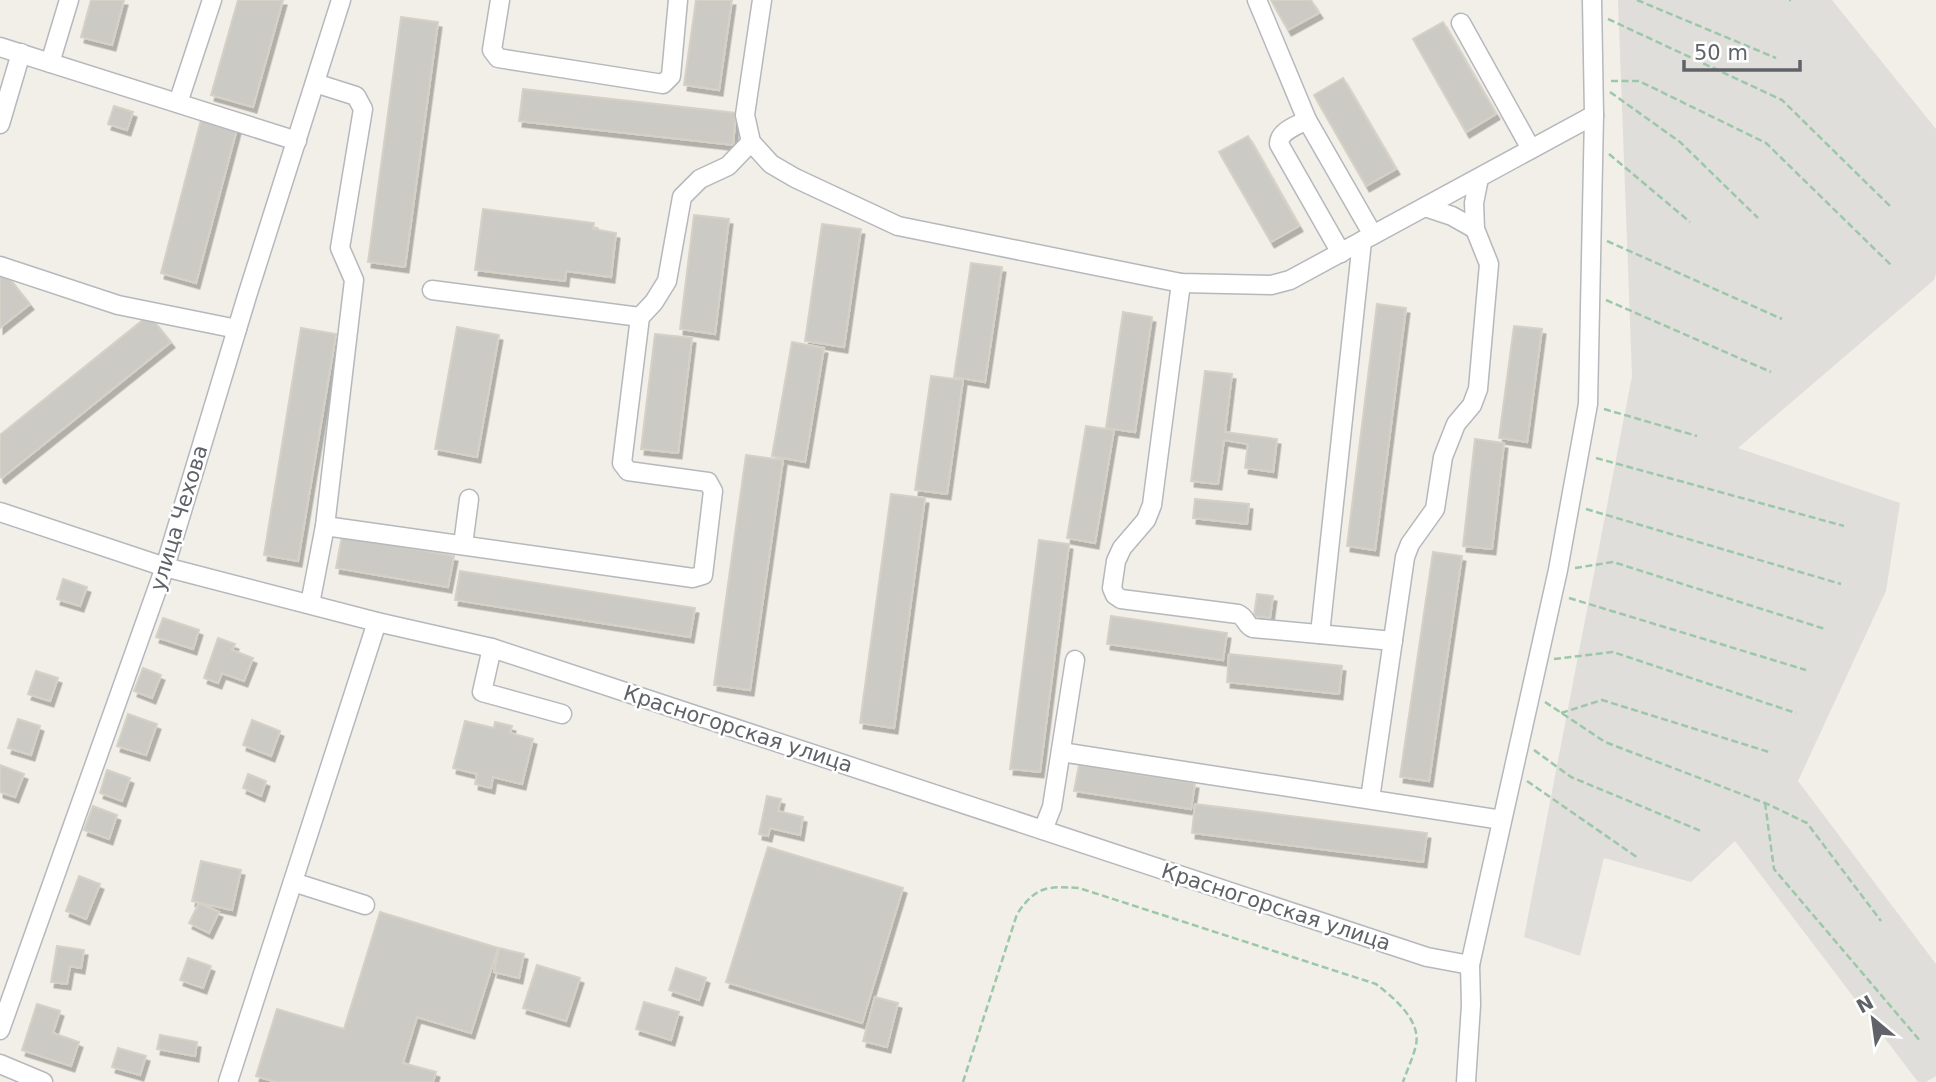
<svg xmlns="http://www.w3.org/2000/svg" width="1936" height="1082" font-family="'DejaVu Sans',sans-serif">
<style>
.industrial{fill:#e0deda}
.building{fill:#cccac5;stroke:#d6d1c6;stroke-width:2;filter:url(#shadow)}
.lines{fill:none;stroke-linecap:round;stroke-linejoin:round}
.minor-casing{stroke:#b5b8bc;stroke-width:21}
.path{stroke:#9cc7a9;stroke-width:2.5;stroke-dasharray:7 3.5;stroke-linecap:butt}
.minor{stroke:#fff;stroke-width:18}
.labels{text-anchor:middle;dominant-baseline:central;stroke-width:5;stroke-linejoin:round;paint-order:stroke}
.street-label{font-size:21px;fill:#5f6368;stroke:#fff}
</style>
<defs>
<filter id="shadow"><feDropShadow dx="3.5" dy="5.5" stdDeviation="0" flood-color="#0004"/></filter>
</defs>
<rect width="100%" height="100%" fill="#f1efe8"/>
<polygon class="industrial" points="1618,0 1832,0 1936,129 1936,274 1934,280 1738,448 1900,503 1886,591 1798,781 1936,964 1936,1076 1926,1082 1918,1082 1735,841 1691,882 1604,858 1580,956 1524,937 1632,376"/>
<g class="building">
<polygon points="91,0 124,0 112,45 81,37"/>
<polygon points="238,0 283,0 253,107 211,95"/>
<polygon points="696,0 732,0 719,90 684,85"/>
<polygon points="1271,0 1311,0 1319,13 1288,30"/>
<polygon points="401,17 438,22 405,267 368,262"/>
<polygon points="1443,22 1496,114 1466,132 1413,39"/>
<polygon points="1343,78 1396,169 1366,186 1314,95"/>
<polygon points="523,89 736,113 733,145 519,121"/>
<polygon points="114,106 133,112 127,130 108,124"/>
<polygon points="202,116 238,125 196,283 161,273"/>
<polygon points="1248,136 1299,226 1271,242 1219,152"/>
<polygon points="483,209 594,223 593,229 616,233 611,277 566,271 565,281 475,270"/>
<polygon points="694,215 729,219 715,334 680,329"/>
<polygon points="822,224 861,229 844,347 805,341"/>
<polygon points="971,263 1002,267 985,382 954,377"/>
<polygon points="5,273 30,304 0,328 0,277"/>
<polygon points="1377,304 1406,308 1375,550 1347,546"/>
<polygon points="1123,312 1152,317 1135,432 1106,428"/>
<polygon points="149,315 171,342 2,478 0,476 0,435"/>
<polygon points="1514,326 1542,329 1527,442 1499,438"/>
<polygon points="457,327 499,335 477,457 435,449"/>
<polygon points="301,328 336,334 298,561 264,555"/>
<polygon points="655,334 692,338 678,453 641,449"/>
<polygon points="792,342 824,348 805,462 772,456"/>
<polygon points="1205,371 1232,374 1225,432 1277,439 1273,472 1245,468 1248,444 1224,440 1218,484 1191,481"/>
<polygon points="931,376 963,380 947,494 915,490"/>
<polygon points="1086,426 1114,430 1095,543 1067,538"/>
<polygon points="1475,439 1504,443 1492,549 1463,546"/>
<polygon points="746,455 783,460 750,690 714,685"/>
<polygon points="891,494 925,498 894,728 860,723"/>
<polygon points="1195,499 1249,504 1247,524 1193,518"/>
<polygon points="342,536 454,556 448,587 336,568"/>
<polygon points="1039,540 1069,544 1040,772 1010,769"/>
<polygon points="1433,552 1462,556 1429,781 1400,777"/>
<polygon points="460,571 695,608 690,637 455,600"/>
<polygon points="63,579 87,587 80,606 57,599"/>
<polygon points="1257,594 1273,596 1270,618 1254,616"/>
<polygon points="1111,616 1227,633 1223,660 1107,644"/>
<polygon points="163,618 199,630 193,649 156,637"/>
<polygon points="218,638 235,644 232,650 253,658 244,681 222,673 218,683 204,678"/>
<polygon points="1229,654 1342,666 1339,694 1227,682"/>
<polygon points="143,668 161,675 152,698 134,691"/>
<polygon points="36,671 58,678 50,701 28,694"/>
<polygon points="128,714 157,724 146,755 117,746"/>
<polygon points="18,719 40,726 31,755 8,748"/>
<polygon points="252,720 280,731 271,756 243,745"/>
<polygon points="465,721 494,728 495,722 512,726 510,733 533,739 522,784 493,777 491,788 475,784 477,774 453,768"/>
<polygon points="0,765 24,774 15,797 0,792"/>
<polygon points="1079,765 1195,783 1191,809 1074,791"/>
<polygon points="107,770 130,778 122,801 100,793"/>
<polygon points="248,774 266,781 261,796 243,788"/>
<polygon points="767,796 781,799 778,811 803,817 800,835 770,828 768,836 759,834"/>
<polygon points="1195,804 1427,833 1423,862 1192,833"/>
<polygon points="93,806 117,815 109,839 84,830"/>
<polygon points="768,847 903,888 862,1023 726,982"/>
<polygon points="201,861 241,870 232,910 192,901"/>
<polygon points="79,876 100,884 86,919 66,911"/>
<polygon points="199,903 219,912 209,933 189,923"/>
<polygon points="380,912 498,948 471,1033 417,1017 403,1063 436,1072 433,1082 276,1082 256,1076 277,1009 344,1029"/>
<polygon points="57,946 84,950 81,968 70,966 67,984 51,982"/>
<polygon points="499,948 524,954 519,978 494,972"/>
<polygon points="188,958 211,966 203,988 180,980"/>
<polygon points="537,965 580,978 566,1021 523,1008"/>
<polygon points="676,968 706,978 699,1000 669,990"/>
<polygon points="875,997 898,1003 887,1047 863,1041"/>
<polygon points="644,1002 679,1012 671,1040 636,1029"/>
<polygon points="37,1004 60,1011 53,1033 79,1042 71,1066 22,1050"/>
<polygon points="160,1035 197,1042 195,1056 157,1049"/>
<polygon points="118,1048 146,1056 140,1075 112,1067"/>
</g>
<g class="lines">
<defs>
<g id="minor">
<polyline points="500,0 492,50 498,58 663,84 671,76 678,0"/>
<polyline points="762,0 745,115 751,142 771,164 795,178 898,226 1181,283 1271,285 1290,280 1594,115"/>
<polyline points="1257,0 1307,120"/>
<polyline points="1461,23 1531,149"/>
<polyline points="0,47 297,141"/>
<polyline points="50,63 69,0"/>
<polyline points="315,83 356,96 363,109 340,248 354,280 325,526"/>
<polyline points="178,103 212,0"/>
<polyline points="0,124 21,53"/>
<polyline points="1425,207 1452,216 1475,229"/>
<path d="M 1341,253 L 1279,144 C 1279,131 1296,126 1307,120 L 1373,235"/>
<polyline points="0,266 118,305 237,329"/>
<path d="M 1181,283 L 1152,505 L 1146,520 L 1122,548 L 1116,561 L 1112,588 L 1115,595 L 1121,599 L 1238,614 C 1246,617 1246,626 1253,628 L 1393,641"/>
<polyline points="432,290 640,317"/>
<polyline points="0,512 165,567 377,622 492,648 1427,957 1470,965"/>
<polyline points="463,545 469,499"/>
<polyline points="310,604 325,526 693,578 703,575 713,491 708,482 628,471 622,463 640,317 654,302 667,281 682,197 700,179 728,166 751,142"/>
<polyline points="1320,634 1362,241"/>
<polyline points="492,648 482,692 562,714"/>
<polyline points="1061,752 1502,820"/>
<polyline points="1370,799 1405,557 1410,544 1435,509 1443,457 1456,424 1472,405 1478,389 1489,264 1475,229 1474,203 1479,178"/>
<polyline points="1043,830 1052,807 1075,660"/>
<polyline points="293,882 365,905"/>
<polyline points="0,1030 165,567 247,296 341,0"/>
<polyline points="0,1064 43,1082"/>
<polyline points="228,1082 377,622"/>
<polyline points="1466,1082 1471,1005 1470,965 1558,570 1588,404 1594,115 1592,0"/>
</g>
</defs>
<use href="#minor" class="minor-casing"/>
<g class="path">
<polyline points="1637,0 1776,58"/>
<polyline points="1789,0 1791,0"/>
<polyline points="1608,19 1782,100 1892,208"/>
<polyline points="1611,81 1639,81 1766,143 1891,265"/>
<polyline points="1610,92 1680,142 1758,218"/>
<polyline points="1609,154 1690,222"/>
<polyline points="1607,241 1782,319"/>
<polyline points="1606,300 1771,372"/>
<polyline points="1604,409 1697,436"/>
<polyline points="1596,458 1844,526"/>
<polyline points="1586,509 1841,584"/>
<polyline points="1575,568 1613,562 1825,629"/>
<polyline points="1569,598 1806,670"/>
<polyline points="1554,659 1613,652 1796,713"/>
<polyline points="1545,702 1605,742 1765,803 1807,823 1881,921"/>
<polyline points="1561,713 1602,700 1769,752"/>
<polyline points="1534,750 1571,777 1701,831"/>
<polyline points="1527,781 1638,858"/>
<polyline points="1765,803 1774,869 1921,1042"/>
<path d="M 963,1082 L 1017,914 C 1036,886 1047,886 1079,888 L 1376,984 C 1394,998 1421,1020 1416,1045 C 1413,1058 1407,1070 1403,1082"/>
</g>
<use href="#minor" class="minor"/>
</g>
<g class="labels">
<g class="street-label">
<text transform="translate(179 518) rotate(-73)">улица Чехова</text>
<text transform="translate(738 729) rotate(18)">Красногорская улица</text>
<text transform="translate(1276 907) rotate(18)">Красногорская улица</text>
</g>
</g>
<g transform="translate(1873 1019) rotate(331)" stroke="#ffffff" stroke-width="5" paint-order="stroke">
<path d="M0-5L12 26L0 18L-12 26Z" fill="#5f6368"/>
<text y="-10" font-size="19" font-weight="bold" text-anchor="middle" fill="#5f6368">N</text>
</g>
<path d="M1684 60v10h116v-10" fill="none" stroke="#5f6368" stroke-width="3.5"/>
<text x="1694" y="60" font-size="21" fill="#5f6368" stroke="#ffffff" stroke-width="5" paint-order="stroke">50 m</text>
</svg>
